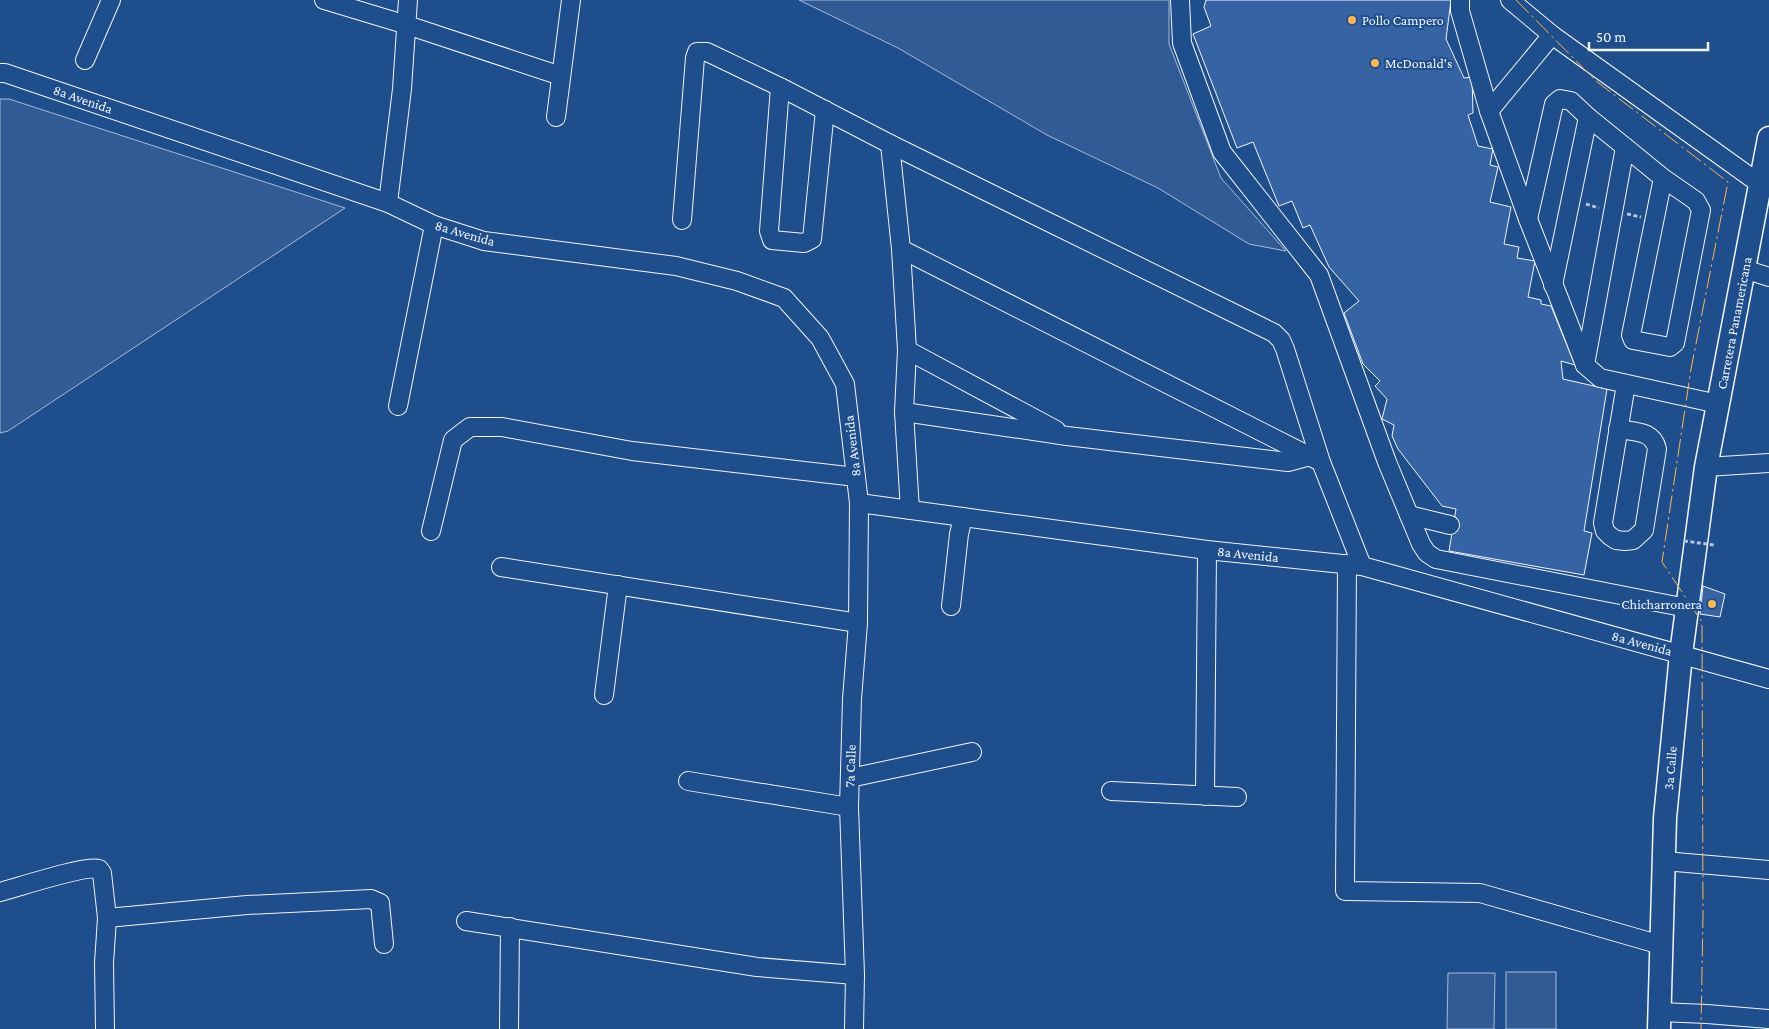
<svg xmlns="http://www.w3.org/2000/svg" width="1769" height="1029" font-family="'Crimson Pro',serif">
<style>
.built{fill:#305b95;stroke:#a8bbd7}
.building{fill:#3563a3;stroke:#f2f6ff}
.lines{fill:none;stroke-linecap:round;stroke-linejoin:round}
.minor-casing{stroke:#f2f6ff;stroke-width:20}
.major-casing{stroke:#f2f6ff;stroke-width:25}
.path{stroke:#b3c4dc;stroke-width:3;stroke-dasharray:4 2.5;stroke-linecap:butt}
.minor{stroke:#1f4e8c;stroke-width:18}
.major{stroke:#1f4e8c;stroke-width:22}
.path-bridge{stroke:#b3c4dc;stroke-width:3;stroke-dasharray:4 2.5;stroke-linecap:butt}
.power{stroke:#ffb74d;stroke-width:1;stroke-dasharray:18 4 2.5 4;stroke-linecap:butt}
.poi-dot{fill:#ffb74d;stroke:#1f4e8c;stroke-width:2}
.labels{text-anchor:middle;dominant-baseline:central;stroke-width:4;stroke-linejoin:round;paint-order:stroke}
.poi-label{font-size:14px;fill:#f2f6ff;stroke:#1f4e8c;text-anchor:start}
.street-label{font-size:14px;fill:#f2f6ff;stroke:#1f4e8c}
</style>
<rect width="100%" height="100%" fill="#1f4e8c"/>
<g class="built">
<polygon points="799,0 1169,0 1169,44 1221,178 1286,251 1249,244 1158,188 1047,135 898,48"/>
<polygon points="0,99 9,99 345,208 8,431 0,433"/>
<rect x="1506" y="972" width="50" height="57"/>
<polygon points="1448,973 1495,973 1494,1029 1447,1029"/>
</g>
<g class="building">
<polygon points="1206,0 1451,0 1446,39 1464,78 1472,77 1473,113 1468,115 1478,146 1493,149 1490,165 1498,167 1490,202 1511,207 1504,244 1519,247 1517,258 1535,261 1528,297 1541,300 1541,304 1551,306 1575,365 1561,361 1563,379 1607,389 1584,531 1592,533 1584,575 1449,551 1456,509 1442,506 1398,449 1392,436 1394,425 1382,419 1387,399 1375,386 1380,381 1363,364 1344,313 1359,301 1329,267 1310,225 1303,228 1292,201 1279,206 1253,142 1237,148 1193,34 1211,26 1204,7"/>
<polygon points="1703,586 1725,594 1720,617 1700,614"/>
</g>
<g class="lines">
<defs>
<g id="minor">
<polyline points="324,0 407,25 561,76"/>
<polyline points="1180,0 1182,43 1222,152 1319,275 1387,462 1421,544 1427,553 1436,559 1687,608"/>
<polyline points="1460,0 1460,11 1489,111 1528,219 1585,365 1600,378 1718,404"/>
<polyline points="1510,0 1552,35 1760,184"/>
<polyline points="85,60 111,0"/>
<polyline points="0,73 5,73 388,203 434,225 484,241 676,266 737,281 784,298 820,338 845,384 859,503 858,623 852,699 849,807 855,975 854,1029"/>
<polyline points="780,87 769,231 772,240 804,243 812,239 825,110"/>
<polyline points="1489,111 1552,35"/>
<polyline points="556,117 571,0"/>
<polyline points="890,144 901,249 907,350 904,412 910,510"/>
<polyline points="388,203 402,89 408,0"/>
<polyline points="1528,219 1554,104 1560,99 1571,101 1588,117"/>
<polyline points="682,220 695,58 697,52 707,52 780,87 890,144 1274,333 1281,340 1285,349 1321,462 1362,566"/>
<polyline points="901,249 1321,462"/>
<polyline points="1744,269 1769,277"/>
<polyline points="1553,285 1588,117 1625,147"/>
<polyline points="907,350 1056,430"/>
<polyline points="1585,365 1625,147 1663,178 1696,201 1701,210 1675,343 1670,347 1633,340 1631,335 1663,178"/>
<polyline points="398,406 434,225"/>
<polyline points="904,412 1067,436 1288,462 1310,456"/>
<path d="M 1618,429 C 1634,432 1653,430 1657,449 L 1644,530 L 1633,540 L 1625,541 L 1616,540 L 1610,536 L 1605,531 L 1603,523 L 1626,384"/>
<polyline points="1706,467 1769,463"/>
<polyline points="859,503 1207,550 1362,566 1769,679"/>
<polyline points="1409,515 1450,525"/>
<polyline points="431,531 453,440 470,427 502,427 632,451 856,477"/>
<polyline points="1347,564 1345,891 1480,893 1661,945"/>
<polyline points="501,567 858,623"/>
<polyline points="951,606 959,534 963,517"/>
<polyline points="604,695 618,585"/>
<polyline points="850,778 972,752"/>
<polyline points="688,781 849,807"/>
<polyline points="1111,791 1237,797"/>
<polyline points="1205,796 1207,550"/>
<polyline points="1664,861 1769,870"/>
<path d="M 0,892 C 19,887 85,865 99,869 L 102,873 L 107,918 L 104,963 L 105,1029"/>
<polyline points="107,918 247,905 371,899 380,903 384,944"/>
<polyline points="466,921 757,967 855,975"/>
<polyline points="1659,1012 1707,1014 1769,1019"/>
<polyline points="509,1029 510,927"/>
</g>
<polyline id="major" points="1659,1029 1665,818 1681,654 1706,467 1769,138"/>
</defs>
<use href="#minor" class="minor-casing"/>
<use href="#major" class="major-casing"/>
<g class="path">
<polyline points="1586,204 1599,208"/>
<polyline points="1627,214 1641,217"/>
</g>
<use href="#minor" class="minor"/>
<use href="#major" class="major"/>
<polyline class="path-bridge" points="1684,541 1714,545"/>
<polyline class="power" points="1516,0 1596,81 1728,182 1691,369 1662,562 1702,622 1703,916 1701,1029"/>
</g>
<g class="poi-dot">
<circle cx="1352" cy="20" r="5"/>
<circle cx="1375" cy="63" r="5"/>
<circle cx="1712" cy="604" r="5"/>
</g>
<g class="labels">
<g class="poi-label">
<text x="1362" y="20">Pollo Campero</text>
<text x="1385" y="63">McDonald's</text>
<text x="1702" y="604" text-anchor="end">Chicharronera</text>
</g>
<g class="street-label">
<text transform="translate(83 99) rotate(19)">8a Avenida</text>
<text transform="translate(465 233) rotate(16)">8a Avenida</text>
<text transform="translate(1734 323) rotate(-79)">Carretera Panamericana</text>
<text transform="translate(852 446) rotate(-97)">8a Avenida</text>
<text transform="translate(1248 554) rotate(6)">8a Avenida</text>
<text transform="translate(1642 643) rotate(15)">8a Avenida</text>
<text transform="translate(850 766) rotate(-88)">7a Calle</text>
<text transform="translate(1670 768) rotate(-85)">3a Calle</text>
</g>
</g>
<path d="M1589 42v8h119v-8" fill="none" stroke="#f2f6ff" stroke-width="2.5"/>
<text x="1596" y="42" font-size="15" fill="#f2f6ff" stroke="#1f4e8c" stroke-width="4" paint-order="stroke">50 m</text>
</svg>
